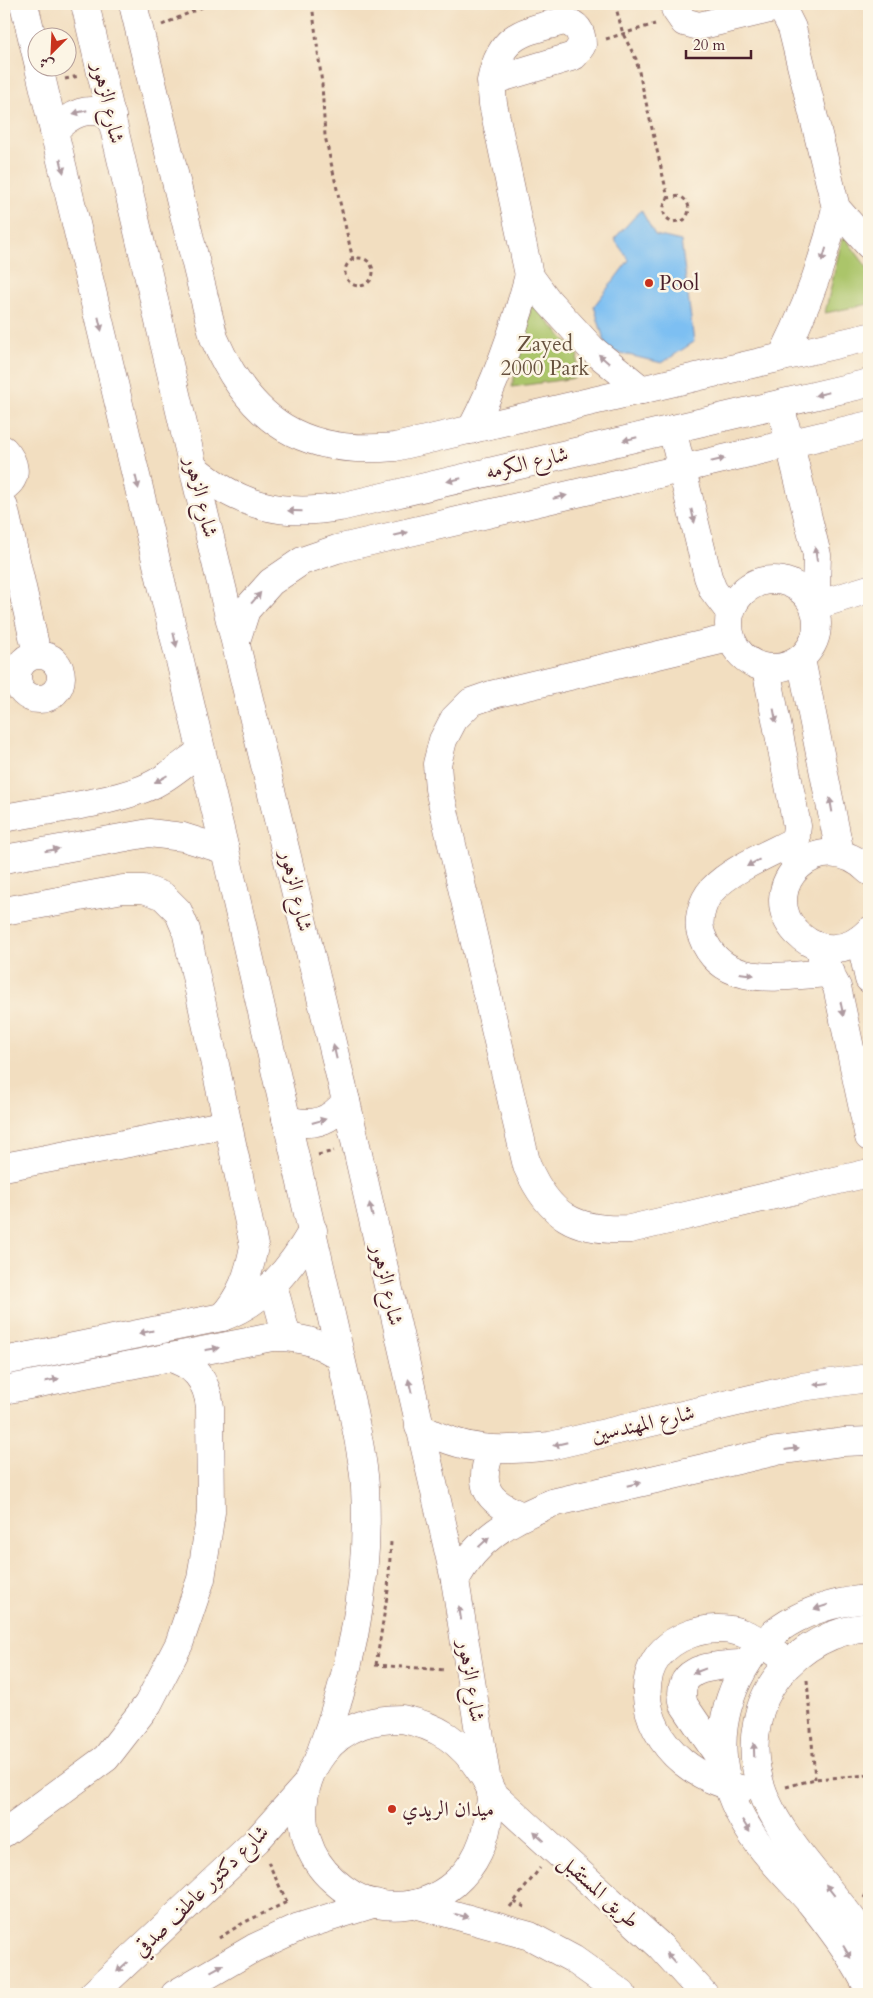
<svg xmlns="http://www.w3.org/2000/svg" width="873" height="1998" font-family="Cardo,Amiri,serif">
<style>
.green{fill:#abc56b;stroke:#7a724b}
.water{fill:#7dbff2;stroke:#646f8e}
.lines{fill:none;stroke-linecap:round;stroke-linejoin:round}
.minor-casing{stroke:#85625f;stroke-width:29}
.major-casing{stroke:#85625f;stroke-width:29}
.path{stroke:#85625f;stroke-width:3;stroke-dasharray:4 4;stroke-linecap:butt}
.minor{stroke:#fff;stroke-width:28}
.major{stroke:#fff;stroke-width:28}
.oneway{fill:#ae9aa0}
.poi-dot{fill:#c8321e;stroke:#fcf5e5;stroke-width:2}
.labels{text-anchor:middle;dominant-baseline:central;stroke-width:5;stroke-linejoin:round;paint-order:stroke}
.street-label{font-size:21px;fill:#4a1f2b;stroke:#fcf5e5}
.poi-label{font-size:21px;fill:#4a1f2b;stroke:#fcf5e5;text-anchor:start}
.park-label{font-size:21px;fill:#67513e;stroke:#fcf5e5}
</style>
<rect width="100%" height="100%" fill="#fcf5e5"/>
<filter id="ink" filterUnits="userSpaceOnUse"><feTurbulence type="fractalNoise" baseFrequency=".02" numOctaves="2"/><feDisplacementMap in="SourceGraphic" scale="10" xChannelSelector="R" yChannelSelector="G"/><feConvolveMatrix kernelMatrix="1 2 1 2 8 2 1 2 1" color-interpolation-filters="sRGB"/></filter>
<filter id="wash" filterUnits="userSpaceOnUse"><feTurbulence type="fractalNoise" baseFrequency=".0096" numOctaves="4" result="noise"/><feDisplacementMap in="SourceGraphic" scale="20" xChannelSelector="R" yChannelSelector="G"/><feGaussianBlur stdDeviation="1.12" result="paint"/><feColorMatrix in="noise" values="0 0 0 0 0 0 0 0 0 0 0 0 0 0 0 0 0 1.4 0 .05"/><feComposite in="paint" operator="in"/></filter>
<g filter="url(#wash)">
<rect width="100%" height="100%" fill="#f2dec0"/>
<g class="green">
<polygon points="843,235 869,270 869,304 825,313"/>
<polygon points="532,304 578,354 575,378 512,387"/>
</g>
<polygon class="water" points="641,210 655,235 681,241 694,342 662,363 607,350 594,306 629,260 614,239"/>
</g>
<g filter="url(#ink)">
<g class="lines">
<defs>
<g id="minor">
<path d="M 133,4 L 214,338 C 250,422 304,456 395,447 L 869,337"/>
<polyline points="675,4 675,9 684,22 699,26 782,6"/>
<polyline points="780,4 792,28 836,208 869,245"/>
<path d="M 491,81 C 501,33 523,32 564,21 C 577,24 582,32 582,45 L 574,56 L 491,81 L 493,104 L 529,275 L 548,301 L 592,349 L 642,390"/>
<path d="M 782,357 C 806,309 824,261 836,208"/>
<polyline points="780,404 817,555 816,588 811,601"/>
<polyline points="672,429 708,577 713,590 729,611"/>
<path d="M 471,430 C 497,380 515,329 529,275"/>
<path d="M 4,450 C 15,462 19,477 4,487"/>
<path d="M 193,467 C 238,506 282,517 340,507 L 869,383"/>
<polyline points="4,507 37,654"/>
<circle cx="773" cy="624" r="44"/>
<polyline points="814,606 869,589"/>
<path d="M 730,638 L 494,694 L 471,702 L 454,719 L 443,740 L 437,764 L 439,789 L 527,1166 C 549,1216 575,1232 630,1229 L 869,1173"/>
<polyline points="236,641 246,610 271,582 302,561 337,549 869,425"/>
<circle cx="39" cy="677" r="22"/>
<polyline points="801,659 840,853"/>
<polyline points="766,668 797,826 793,858"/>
<path d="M 4,818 C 49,809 100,805 143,789 C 164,781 183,764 201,751"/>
<path d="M 796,840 C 771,853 731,869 712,890 C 702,901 696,923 702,936 C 722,991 784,975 831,973"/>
<polyline points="4,859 149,833 183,837 225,850"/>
<path d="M 869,871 C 820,822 755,887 796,932 C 803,939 811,945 821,947 C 840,951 856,945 869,931"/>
<path d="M 4,911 L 123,889 L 144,889 L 163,896 L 178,911 L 186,930 L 254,1246 C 249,1274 241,1297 222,1317"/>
<polyline points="860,939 869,979"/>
<polyline points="822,959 837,987 869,1137"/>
<polyline points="4,1167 228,1124"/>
<polyline points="273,1285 287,1337"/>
<path d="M 4,1361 L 222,1317 C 264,1302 291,1268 313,1230"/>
<path d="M 4,1390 L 272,1337 C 299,1336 319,1342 340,1357"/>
<path d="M 419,1427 C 466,1452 498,1452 550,1446 L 801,1387 L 869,1378"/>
<path d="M 491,1450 C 477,1486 486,1501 522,1516"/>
<path d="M 455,1580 C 478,1538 508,1521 552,1503 L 777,1451 L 843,1442 L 869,1441"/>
<path d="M 869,1599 C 819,1603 768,1623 743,1670 C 713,1724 716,1782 751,1833 C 767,1858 790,1879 810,1902 C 832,1929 854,1958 869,1990"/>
<path d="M 869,1627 C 832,1630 802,1647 778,1676 C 767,1690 760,1706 757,1724 C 738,1811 827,1876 869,1943"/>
<path d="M 722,1761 L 684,1705 C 672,1663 719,1667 746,1663"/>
<path d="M 741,1789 C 720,1784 700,1776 683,1762 C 639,1726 628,1657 690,1634 C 706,1628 726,1627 742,1633 C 755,1637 767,1646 778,1654"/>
<path d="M 4,1833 L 106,1758 L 148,1704 L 179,1644 L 201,1579 L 211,1512 L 210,1407 C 207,1380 194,1364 167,1357"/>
<polyline points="93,1994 257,1840 306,1785"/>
<polyline points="175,1994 254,1948 299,1927 376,1903"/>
</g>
<g id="major">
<polyline points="24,4 38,62"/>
<polyline points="85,4 193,467 346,1101 455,1580 487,1782"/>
<path d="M 39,68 L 225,850 L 351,1402 C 356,1430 364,1460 365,1488 C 370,1579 351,1672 319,1757"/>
<path d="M 54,131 C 71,113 88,105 112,116"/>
<path d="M 286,1119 C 311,1128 330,1122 346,1101"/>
<path d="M 402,1719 C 438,1726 461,1741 481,1772 C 485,1778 490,1785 491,1792 C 492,1798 490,1805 489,1811 C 485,1870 438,1915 376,1904 C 361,1901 345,1891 333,1880 C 283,1836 298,1749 361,1725 C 375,1720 388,1719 402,1719 Z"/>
<polyline points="491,1792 660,1946 704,1994"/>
<polyline points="415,1904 530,1936 573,1959 622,1994"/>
</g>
</defs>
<use href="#minor" class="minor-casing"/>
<use href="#major" class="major-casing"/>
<g class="path">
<polyline points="312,4 322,84 325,136 353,260"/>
<path d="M 615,4 L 623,34 L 636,59 L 668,198 C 661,208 662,217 673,222 L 684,220 C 692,211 690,202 680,196 L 668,198"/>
<polyline points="162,25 209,4"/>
<polyline points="606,39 655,24"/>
<polyline points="65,79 79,76"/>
<circle cx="359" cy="272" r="14"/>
<polyline points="318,1155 334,1151"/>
<polyline points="375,1665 446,1670"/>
<polyline points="376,1665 388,1590 391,1542"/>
<polyline points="807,1680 815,1779"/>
<polyline points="786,1787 815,1779 869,1775"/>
<polyline points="268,1862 288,1904"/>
<polyline points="864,1898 869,1890"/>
<polyline points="514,1902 527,1908"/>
<polyline points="510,1907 540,1868"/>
<polyline points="219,1938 243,1923 287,1902"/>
</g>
<use href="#minor" class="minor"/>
<use href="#major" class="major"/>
</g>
<defs><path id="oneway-solid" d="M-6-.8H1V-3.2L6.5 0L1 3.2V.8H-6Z" transform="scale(1.25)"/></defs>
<g class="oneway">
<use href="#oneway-solid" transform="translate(80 112) rotate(166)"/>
<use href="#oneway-solid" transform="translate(62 166) rotate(77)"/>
<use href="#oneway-solid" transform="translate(824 255) rotate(107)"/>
<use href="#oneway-solid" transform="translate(100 324) rotate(77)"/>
<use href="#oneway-solid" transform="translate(604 359) rotate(-139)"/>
<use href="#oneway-solid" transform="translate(822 394) rotate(167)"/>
<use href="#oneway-solid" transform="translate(630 439) rotate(167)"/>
<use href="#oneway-solid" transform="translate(718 460) rotate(-13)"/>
<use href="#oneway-solid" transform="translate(454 480) rotate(167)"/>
<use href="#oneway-solid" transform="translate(137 482) rotate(77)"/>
<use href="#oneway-solid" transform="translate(560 497) rotate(-13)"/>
<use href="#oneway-solid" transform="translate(295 511) rotate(-179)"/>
<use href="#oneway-solid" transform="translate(693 516) rotate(77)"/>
<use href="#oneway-solid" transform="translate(401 534) rotate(-13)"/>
<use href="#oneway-solid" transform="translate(816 554) rotate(-98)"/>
<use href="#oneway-solid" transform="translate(256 598) rotate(-49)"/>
<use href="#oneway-solid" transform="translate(175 640) rotate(77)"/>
<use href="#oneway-solid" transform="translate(775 716) rotate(79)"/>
<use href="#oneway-solid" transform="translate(161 779) rotate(150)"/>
<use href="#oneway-solid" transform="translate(831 805) rotate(-100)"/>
<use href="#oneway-solid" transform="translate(52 850) rotate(-10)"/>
<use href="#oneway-solid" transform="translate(753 863) rotate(151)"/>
<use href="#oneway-solid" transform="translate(747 974) rotate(8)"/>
<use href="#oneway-solid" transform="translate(842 1009) rotate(78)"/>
<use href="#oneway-solid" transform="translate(335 1052) rotate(-103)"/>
<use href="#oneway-solid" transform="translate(319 1121) rotate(-16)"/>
<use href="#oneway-solid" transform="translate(371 1210) rotate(-103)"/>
<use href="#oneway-solid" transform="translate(146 1332) rotate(169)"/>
<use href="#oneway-solid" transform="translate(212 1349) rotate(-10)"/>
<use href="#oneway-solid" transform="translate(52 1380) rotate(-11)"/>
<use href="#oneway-solid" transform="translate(821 1384) rotate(173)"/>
<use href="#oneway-solid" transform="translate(410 1386) rotate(-103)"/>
<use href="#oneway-solid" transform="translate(560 1444) rotate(167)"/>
<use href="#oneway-solid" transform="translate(792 1449) rotate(-8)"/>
<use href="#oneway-solid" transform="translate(634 1484) rotate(-13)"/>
<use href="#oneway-solid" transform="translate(484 1542) rotate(-43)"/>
<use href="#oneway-solid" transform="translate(821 1607) rotate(163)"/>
<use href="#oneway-solid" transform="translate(460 1613) rotate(-99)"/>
<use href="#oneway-solid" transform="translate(699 1671) rotate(159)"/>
<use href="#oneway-solid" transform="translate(754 1750) rotate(-92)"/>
<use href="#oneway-solid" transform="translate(746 1826) rotate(58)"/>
<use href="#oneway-solid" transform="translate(539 1836) rotate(-137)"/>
<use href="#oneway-solid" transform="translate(830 1890) rotate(-128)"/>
<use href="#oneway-solid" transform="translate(462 1916) rotate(15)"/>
<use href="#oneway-solid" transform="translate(847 1952) rotate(59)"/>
<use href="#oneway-solid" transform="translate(671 1958) rotate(-132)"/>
<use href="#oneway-solid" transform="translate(122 1967) rotate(137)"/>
<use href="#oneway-solid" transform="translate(217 1968) rotate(-29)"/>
</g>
</g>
<g class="poi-dot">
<circle cx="649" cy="283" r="5"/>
<circle cx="392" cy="1809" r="5"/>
</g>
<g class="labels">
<g class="street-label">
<text transform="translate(108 103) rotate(77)">شارع الزهور</text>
<text transform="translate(527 463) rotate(-13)">شارع الكرمه</text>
<text transform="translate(201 497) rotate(76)">شارع الزهور</text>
<text transform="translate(296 891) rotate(77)">شارع الزهور</text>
<text transform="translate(387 1285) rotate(77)">شارع الزهور</text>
<text transform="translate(643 1424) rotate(-13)">شارع المهندسين</text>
<text transform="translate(471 1681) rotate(81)">شارع الزهور</text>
<text transform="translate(201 1891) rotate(-44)">شارع دكتور عاطف صدقي</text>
<text transform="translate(599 1891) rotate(42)">طريق المستقبل</text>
</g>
<g class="poi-label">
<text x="659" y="283">Pool</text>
<text x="402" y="1809">ميدان الريدي</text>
</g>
<g class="park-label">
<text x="545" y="344">Zayed<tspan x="545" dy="24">2000 Park</tspan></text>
</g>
</g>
<rect width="873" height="1998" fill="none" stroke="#fcf5e5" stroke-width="20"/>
<g transform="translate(52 52) rotate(204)"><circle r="24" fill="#fcf5e5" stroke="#b59f9b"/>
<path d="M0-4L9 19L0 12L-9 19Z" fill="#c8321e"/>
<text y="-8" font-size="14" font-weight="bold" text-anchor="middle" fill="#4a1f2b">ش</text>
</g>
<path d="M686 50v8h65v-8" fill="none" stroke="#4a1f2b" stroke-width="2.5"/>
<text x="693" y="50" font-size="15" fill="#4a1f2b" stroke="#fcf5e5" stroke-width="4" paint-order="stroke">20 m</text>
</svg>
